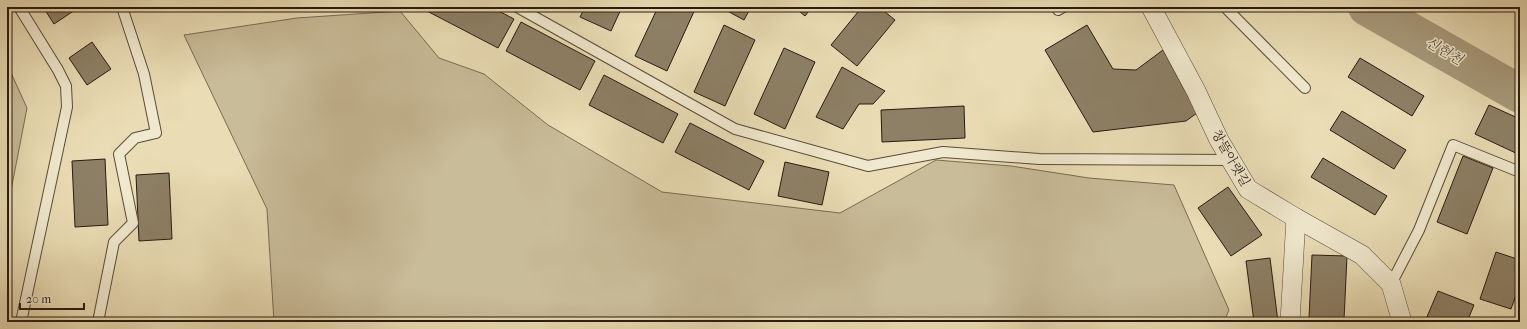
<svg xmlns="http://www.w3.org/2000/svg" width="1527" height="329" font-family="'IM FELL French Canon','Noto Serif KR',serif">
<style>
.green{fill:#c9bc99;stroke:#786c54}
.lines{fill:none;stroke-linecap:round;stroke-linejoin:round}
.river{stroke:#a89b7d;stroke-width:38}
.building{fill:#8d8066;stroke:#281b10}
.lane-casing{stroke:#584c39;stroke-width:12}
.street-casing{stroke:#584c39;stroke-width:20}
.lane{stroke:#f1e9cf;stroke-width:10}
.street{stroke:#f1e9cf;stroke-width:19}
.labels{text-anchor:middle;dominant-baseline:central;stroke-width:3;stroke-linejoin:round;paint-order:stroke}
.street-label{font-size:13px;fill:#281b10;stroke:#f1e9cf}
.water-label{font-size:14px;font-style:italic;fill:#5b4e3c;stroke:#f1e9cf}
</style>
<rect width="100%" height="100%" fill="#eaddb5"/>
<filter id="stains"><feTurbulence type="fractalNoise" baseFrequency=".005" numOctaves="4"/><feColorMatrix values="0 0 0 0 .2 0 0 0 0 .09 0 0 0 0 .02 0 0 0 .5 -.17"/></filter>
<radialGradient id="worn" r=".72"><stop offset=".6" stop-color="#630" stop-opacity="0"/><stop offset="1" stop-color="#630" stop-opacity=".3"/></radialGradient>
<g class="green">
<polygon points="400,11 439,58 484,74 548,125 662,192 840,213 936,160 1011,166 1089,178 1174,185 1229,310 1224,322 274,322 267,209 184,35 297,18"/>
<polygon points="7,64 27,108 7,211"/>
</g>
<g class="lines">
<polyline class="river" points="1367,7 1520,94"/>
</g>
<g class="building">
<polygon points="43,7 77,7 78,8 54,24"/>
<polygon points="426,7 491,7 514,19 498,48 425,10"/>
<polygon points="585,7 622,7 611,31 580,17"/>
<polygon points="658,7 696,7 667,71 635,56"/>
<polygon points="720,7 751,7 744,20"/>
<polygon points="794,7 812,7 805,16"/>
<polygon points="862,7 879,7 895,20 857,66 831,45"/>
<polygon points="521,22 595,61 580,90 506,51"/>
<polygon points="724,25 755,40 725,106 694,92"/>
<polygon points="1087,25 1113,69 1136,70 1163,50 1197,113 1186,121 1093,132 1045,50"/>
<polygon points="92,42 111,69 87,85 69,58"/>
<polygon points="784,48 815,62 785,129 754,114"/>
<polygon points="1360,58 1424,96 1412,116 1348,77"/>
<polygon points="842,67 885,91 873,104 859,104 843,129 816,117"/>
<polygon points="604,75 678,114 663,143 589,105"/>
<polygon points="1489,105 1520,119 1520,155 1475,134"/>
<polygon points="964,106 965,138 882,142 881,110"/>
<polygon points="1342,111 1406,150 1394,169 1330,130"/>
<polygon points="690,123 764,161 749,190 675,152"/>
<polygon points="1463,156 1493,168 1467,234 1437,222"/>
<polygon points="1323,158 1387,196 1375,215 1311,177"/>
<polygon points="105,159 108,225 75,227 72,161"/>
<polygon points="785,162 829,172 822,205 778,196"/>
<polygon points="169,173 172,239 139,241 136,175"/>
<polygon points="1228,187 1262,235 1231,256 1198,208"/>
<polygon points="1496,252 1520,260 1520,284 1511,309 1480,299"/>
<polygon points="1312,255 1347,256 1344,320 1309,318"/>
<polygon points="1270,258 1278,322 1254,322 1246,261"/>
<polygon points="1438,291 1474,305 1467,322 1434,322 1426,319"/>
</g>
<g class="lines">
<defs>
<g id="lane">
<polyline points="19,7 58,70 66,86 67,107 21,322"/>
<polyline points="517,7 735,129 868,166 943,152 1039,159 1231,160"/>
<polyline points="1056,7 1058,10 1063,7"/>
<polyline points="1225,7 1305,88"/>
<polyline points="1391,284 1419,230 1453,145 1520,172"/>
<polyline points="98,322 114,242 133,223 119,154 135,138 156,133 144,74 122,7"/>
</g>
<g id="street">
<polyline points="1151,7 1196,91 1219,140 1248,189 1296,218 1362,255 1391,284 1402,322"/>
<polyline points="1290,322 1296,218"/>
</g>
</defs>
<use href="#lane" class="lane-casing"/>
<use href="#street" class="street-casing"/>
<use href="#lane" class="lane"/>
<use href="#street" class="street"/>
</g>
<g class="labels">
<g class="street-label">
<text transform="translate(1231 158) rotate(60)">창뜰아랫길</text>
</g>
<g class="water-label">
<text transform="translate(1444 51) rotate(30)">신현천</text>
</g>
</g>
<rect width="1527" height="329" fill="none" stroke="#eaddb5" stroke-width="24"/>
<rect x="8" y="8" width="1511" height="313" fill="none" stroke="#281b10" stroke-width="2"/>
<rect x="12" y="12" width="1503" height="305" fill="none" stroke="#281b10"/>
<path d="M20 303v6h64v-6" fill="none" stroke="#281b10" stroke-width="2"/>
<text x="26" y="303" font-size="12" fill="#281b10" stroke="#f1e9cf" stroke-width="3" paint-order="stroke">20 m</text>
<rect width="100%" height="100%" filter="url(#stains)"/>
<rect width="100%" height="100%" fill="url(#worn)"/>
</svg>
